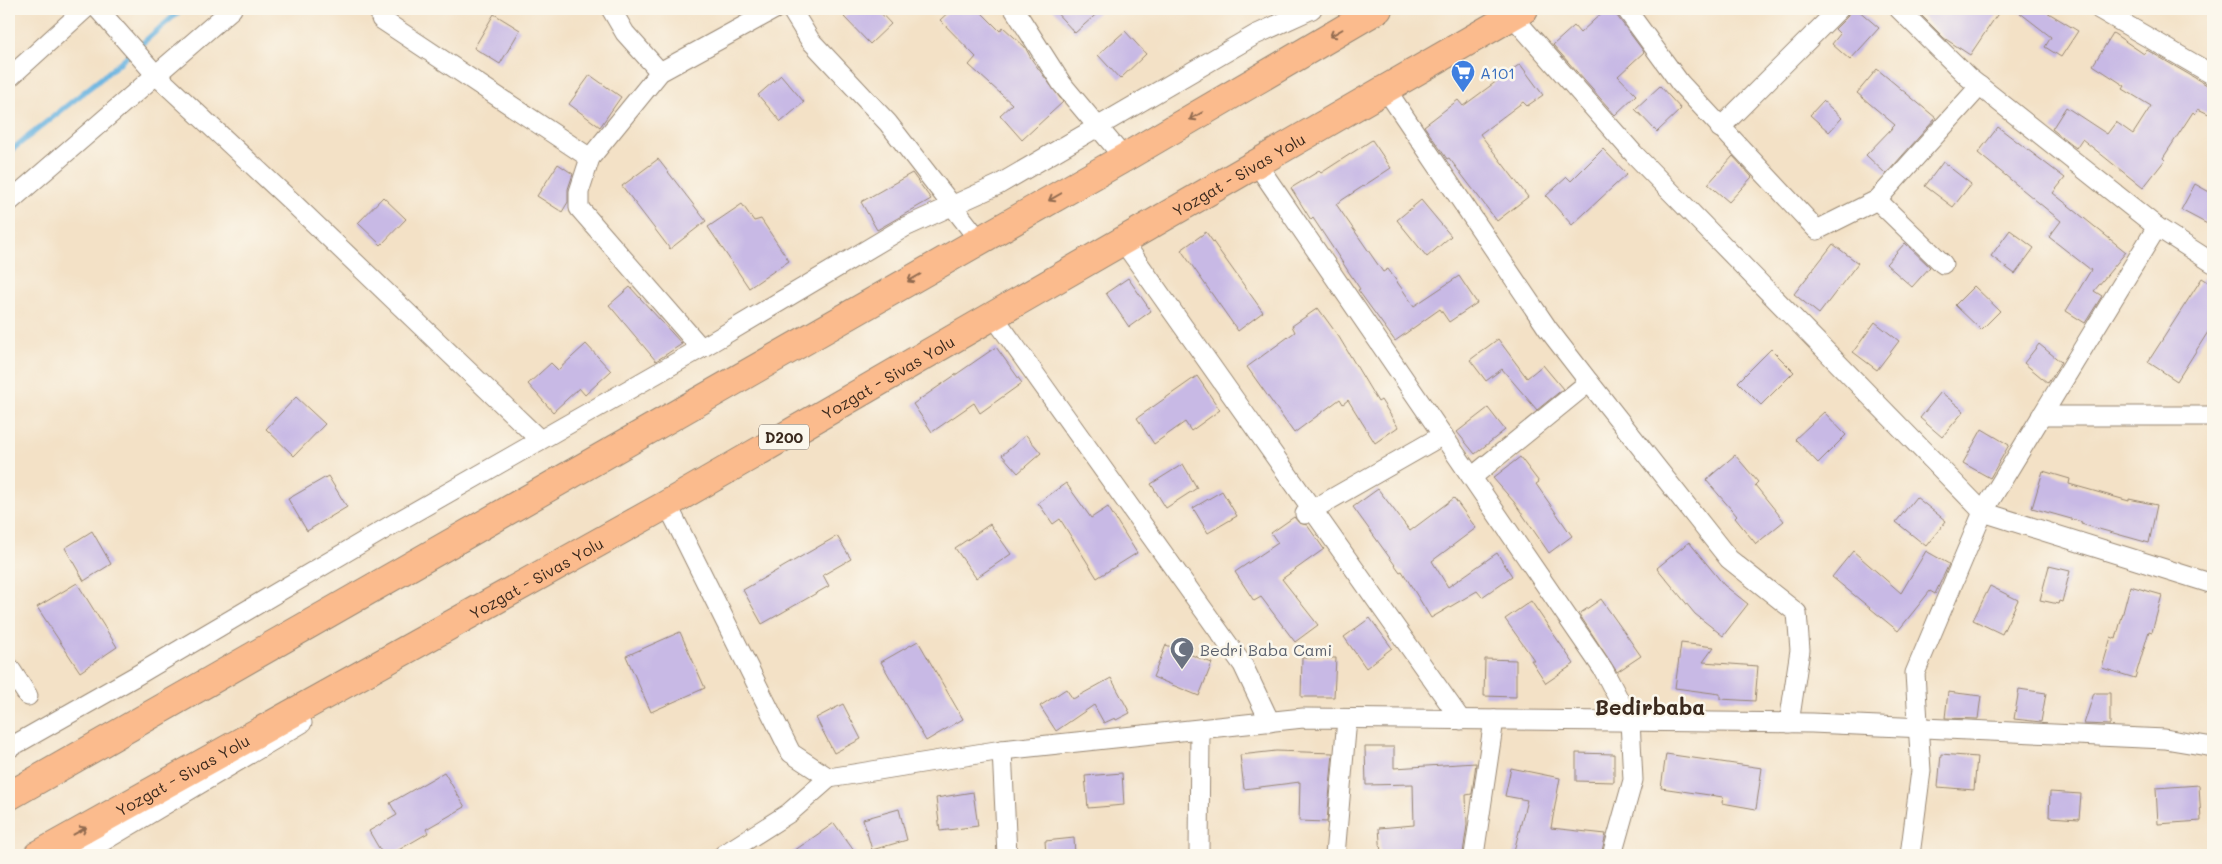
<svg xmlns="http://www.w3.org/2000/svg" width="2222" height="864" font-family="Mali,sans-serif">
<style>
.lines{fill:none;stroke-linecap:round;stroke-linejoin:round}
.stream{stroke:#68b3e0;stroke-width:5.5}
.building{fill:#c8b9e5}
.minor-casing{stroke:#978672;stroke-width:21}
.trunk-casing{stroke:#978672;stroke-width:30}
.minor{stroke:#fff;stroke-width:19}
.trunk{stroke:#fbbb8d;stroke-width:28}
.oneway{stroke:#916b50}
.labels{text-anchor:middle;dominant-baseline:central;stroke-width:5;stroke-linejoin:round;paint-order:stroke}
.shield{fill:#fbf7ec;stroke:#75685c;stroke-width:1}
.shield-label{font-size:15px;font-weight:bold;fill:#3b2a1e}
.shop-label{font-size:16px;fill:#366cbe;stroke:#fbf7ec;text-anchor:start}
.street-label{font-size:16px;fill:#3b2a1e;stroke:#fbf7ec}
.worship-label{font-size:16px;fill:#5b616d;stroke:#fbf7ec;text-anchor:start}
.district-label{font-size:21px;font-weight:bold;fill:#3b2a1e;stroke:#fbf7ec}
</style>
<rect width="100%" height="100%" fill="#fbf7ec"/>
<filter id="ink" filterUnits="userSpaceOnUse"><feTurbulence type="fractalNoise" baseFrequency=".02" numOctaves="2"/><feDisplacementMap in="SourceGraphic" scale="10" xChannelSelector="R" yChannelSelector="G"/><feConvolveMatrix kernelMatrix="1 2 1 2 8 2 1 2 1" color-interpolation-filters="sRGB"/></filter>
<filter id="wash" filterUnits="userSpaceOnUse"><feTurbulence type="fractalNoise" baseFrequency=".0096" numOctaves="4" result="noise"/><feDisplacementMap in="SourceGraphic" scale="20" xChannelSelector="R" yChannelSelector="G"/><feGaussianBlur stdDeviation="1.12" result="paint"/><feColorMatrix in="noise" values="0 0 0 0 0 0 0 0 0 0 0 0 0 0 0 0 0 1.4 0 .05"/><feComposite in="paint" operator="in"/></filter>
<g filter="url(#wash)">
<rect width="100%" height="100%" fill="#f3e1c6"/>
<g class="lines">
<polyline class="stream" points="9,152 103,77 182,9"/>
</g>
<g id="blocks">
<g class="building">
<polygon points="853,9 877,9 891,24 870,44 844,17"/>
<polygon points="952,9 978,9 1000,31 1003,27 1025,47 1032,60 1063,102 1022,140 1000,115 1012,104 969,65 976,57 940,20"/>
<polygon points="1053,9 1102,9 1075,33"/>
<polygon points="1606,9 1615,9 1617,16 1644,52 1618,76 1636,95 1615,115 1553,45 1574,26 1580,33"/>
<polygon points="1850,9 1857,9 1879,28 1850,60 1832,44 1840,34 1835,29 1847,17"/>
<polygon points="1915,9 2001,9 1970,55 1944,38"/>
<polygon points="2015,9 2042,9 2078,31 2061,57 2045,47 2051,37"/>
<polygon points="494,14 520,30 500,64 474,48"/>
<polygon points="1125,31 1146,54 1120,79 1098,55"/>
<polygon points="2113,33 2144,54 2147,50 2207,85 2213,86 2213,116 2198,109 2195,114 2193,112 2163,158 2165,160 2143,188 2082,139 2076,148 2052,129 2066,107 2107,134 2116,122 2133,134 2151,106 2123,89 2125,86 2093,65"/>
<polygon points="1520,64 1543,95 1527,106 1523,102 1480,134 1528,197 1497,221 1449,158 1447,159 1424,126 1458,100 1463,106"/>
<polygon points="1877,69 1936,118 1886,174 1866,155 1895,125 1857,93"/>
<polygon points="590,75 621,97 600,127 569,104"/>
<polygon points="781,75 804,102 781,122 758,95"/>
<polygon points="1660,86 1681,109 1657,132 1635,109"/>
<polygon points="1823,101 1842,118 1829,132 1810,115"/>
<polygon points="1998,127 2065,178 2053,193 2126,252 2094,291 2102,296 2085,323 2066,311 2091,270 2049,237 2061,221 1978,153"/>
<polygon points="1372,140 1391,168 1336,204 1383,272 1388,269 1414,306 1459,276 1477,303 1449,322 1440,309 1395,341 1358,290 1360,289 1313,218 1311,220 1291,188 1319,171 1321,173"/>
<polygon points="1603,149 1627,174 1572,225 1546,196 1567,177 1571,181"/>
<polygon points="1733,156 1752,177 1729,202 1708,184"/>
<polygon points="658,159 706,221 670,249 622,186"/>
<polygon points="1943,162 1971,184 1953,207 1925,186"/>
<polygon points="558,164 573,174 568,189 568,202 562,212 537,196"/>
<polygon points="912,173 931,199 877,230 861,202"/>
<polygon points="2195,184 2213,194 2213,227 2181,210"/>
<polygon points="383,197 406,219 381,245 358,223"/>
<polygon points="1421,200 1451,236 1427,257 1397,220"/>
<polygon points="742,204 754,221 761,219 789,261 749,288 708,227"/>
<polygon points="2010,230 2034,248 2015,274 1991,256"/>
<polygon points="1206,232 1263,312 1238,331 1181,250"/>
<polygon points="1905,243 1930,267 1912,287 1886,264"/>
<polygon points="1833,244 1858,263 1819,314 1794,294"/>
<polygon points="1128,278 1151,311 1129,327 1106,293"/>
<polygon points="2202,278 2213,285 2213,324 2177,381 2148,362"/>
<polygon points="1974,286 2000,311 1981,330 1955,305"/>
<polygon points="630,287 682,344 656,361 609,305"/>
<polygon points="1318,308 1339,337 1378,402 1381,400 1398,427 1375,443 1348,400 1343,404 1340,399 1294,433 1247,367 1295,332 1292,326"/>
<polygon points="1875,322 1899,341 1877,370 1853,352"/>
<polygon points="1498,339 1527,378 1543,365 1563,389 1537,410 1502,369 1486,381 1470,360"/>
<polygon points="586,344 611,371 585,395 579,388 553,412 528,384 551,363 558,370"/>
<polygon points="2039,344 2061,362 2048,383 2024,363"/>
<polygon points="996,347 1022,383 980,413 974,403 932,432 913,404"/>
<polygon points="1771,349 1794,372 1761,405 1738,382"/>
<polygon points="1197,376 1220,410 1191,431 1185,422 1154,444 1137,418"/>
<polygon points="1941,392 1964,411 1942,437 1920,418"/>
<polygon points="296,397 325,424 294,456 266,429"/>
<polygon points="1488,408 1505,430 1475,454 1457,432"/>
<polygon points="1824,412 1846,435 1818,463 1795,439"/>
<polygon points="1982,429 2009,445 1990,478 1963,463"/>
<polygon points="1026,435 1041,453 1018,473 1002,455"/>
<polygon points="1735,455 1758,482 1755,485 1784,521 1756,544 1735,518 1737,516 1706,480"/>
<polygon points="1520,457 1539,482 1536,484 1572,536 1549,553 1514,502 1493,478"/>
<polygon points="1183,464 1197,488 1166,508 1151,484"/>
<polygon points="2043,471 2070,479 2069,484 2129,501 2129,499 2157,505 2149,543 2081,524 2082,522 2032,508"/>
<polygon points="328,476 347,507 307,531 288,499"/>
<polygon points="1066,483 1091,518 1108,507 1137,553 1097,578 1060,519 1053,524 1038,503"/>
<polygon points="1378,489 1410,531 1454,498 1476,528 1432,561 1448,587 1497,553 1512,576 1482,597 1477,591 1431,618 1402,571 1400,572 1353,507"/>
<polygon points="1222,491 1237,516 1208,533 1193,508"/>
<polygon points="1916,497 1946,521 1926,546 1896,522"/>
<polygon points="1294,517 1299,523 1307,525 1324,549 1282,579 1318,625 1295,642 1261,597 1254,601 1235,572 1278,543 1271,533"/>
<polygon points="990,524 1011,554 976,578 955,548"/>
<polygon points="92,531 111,564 84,581 65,548"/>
<polygon points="837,536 851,559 823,575 829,586 762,624 743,590"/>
<polygon points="1689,542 1724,585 1748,604 1723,636 1695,614 1657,568"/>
<polygon points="1853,551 1901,593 1926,551 1949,564 1935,594 1930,591 1898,631 1832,577"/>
<polygon points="2049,566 2070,571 2062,602 2059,601 2058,604 2040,600"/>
<polygon points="77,583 117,647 80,672 37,607"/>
<polygon points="1990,586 2018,600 2002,634 1973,620"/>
<polygon points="2130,586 2162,595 2152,632 2149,631 2135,678 2102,668 2111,637 2116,639"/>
<polygon points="1601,599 1641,656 1617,672 1579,614"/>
<polygon points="1531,601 1574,664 1546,683 1531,660 1534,660 1505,619"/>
<polygon points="1370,618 1392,648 1366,668 1344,637"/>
<polygon points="680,632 705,688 651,712 626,656"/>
<polygon points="918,641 963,719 926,741 881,662"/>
<polygon points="1681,643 1714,647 1703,662 1758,666 1755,701 1720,699 1720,694 1675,688"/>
<polygon points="1166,645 1212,663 1199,696 1153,677"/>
<polygon points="1302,658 1336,658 1334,697 1301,697"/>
<polygon points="1485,659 1516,660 1516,697 1484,696"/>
<polygon points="1111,678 1130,713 1116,720 1115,718 1104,723 1094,705 1056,731 1040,706 1066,689 1073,699"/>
<polygon points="2019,689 2046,693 2041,722 2014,719"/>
<polygon points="1948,692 1981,696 1978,719 1945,718"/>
<polygon points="2094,693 2110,693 2110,725 2084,724"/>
<polygon points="843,704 861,739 834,753 816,718"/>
<polygon points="1365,747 1394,747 1394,768 1476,763 1472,794 1466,795 1467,825 1463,853 1381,855 1379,828 1414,825 1413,784 1366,785"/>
<polygon points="1276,751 1333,753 1327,822 1299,821 1300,782 1244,789 1240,755"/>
<polygon points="1576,753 1614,754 1614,782 1576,781"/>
<polygon points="1666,754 1762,768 1756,809 1722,803 1723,797 1661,788"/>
<polygon points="1941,754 1977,757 1974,790 1938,787"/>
<polygon points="1511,768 1560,778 1551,828 1606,834 1601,855 1513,855 1527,800 1505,796"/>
<polygon points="444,772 465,807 426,829 428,833 390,855 383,855 369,831 397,815 390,803"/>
<polygon points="1122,773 1124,805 1088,808 1085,776"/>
<polygon points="2199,785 2201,821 2158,824 2156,788"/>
<polygon points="973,792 978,826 940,831 936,798"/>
<polygon points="2050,792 2081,794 2079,819 2049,817"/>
<polygon points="899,809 907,840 872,850 863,819"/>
<polygon points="834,823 857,855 788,855"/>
<polygon points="1074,838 1075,855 1046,855 1045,841"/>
</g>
</g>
</g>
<g filter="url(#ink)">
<use href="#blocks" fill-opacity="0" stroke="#978672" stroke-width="1"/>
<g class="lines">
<defs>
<g id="minor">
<polyline points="98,9 156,75 291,201 540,440"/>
<polyline points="611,9 625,33 660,72"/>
<polyline points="791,9 810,40 888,123 979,240"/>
<polyline points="1014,9 1062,84 1124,158"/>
<polyline points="1523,9 1515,19 1634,154 1983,512 2213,584"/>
<polyline points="1626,9 1680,83 1817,230 1877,200 1980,86"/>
<polyline points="1899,9 1968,77 2157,227 2213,263"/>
<polyline points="2099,9 2213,75"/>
<polyline points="381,19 590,158"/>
<polyline points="9,78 85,9"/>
<polyline points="1389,94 1548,329 1589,382 1729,559 1797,613 1800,650 1789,723"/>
<polyline points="1720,128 1839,9"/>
<polyline points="1261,170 1603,669 1630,721 1633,780 1612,855"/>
<polyline points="1877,200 1943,264"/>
<polyline points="9,202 232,9"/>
<polyline points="1127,247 1461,720"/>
<polyline points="997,321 1243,665 1270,722"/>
<polyline points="701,348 579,208 579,192 590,158 660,72 775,9"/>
<polyline points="2041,416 2213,416"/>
<polyline points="1472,477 1589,382"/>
<polyline points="669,508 791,753 829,778 1002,750 1303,718 1812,723 2165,739 2213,747"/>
<polyline points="1305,514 1443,435"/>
<polyline points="9,667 28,696"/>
<polyline points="9,748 134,677 390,526 712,342 905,227 998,185 1255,35 1312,9"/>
<polyline points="1002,750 1007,855"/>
<polyline points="80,855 302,723"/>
<polyline points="723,855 789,813 829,778"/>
<polyline points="1199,855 1200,729"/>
<polyline points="1335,855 1347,719"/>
<polyline points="1474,855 1494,720"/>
<polyline points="1910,855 1921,771 1915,673 1983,512 2157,227"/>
</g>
<g id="trunk">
<polyline points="9,796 1124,158 1378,9"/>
<path id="s1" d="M 38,855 L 664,506 L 1524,9"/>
</g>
</defs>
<use href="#minor" class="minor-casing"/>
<use href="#trunk" class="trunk-casing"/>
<use href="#minor" class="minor"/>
<use href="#trunk" class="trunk"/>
</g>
<defs><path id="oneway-shaft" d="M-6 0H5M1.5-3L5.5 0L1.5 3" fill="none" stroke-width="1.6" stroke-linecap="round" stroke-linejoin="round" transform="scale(1.25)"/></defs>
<g class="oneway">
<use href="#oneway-shaft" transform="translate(1336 33) rotate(150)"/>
<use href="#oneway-shaft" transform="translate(1196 116) rotate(150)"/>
<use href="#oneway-shaft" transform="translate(1055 197) rotate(150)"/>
<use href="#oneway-shaft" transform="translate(914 278) rotate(150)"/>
<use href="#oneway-shaft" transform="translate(80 831) rotate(-29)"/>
</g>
</g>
<defs>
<symbol id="supermarket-pin" viewBox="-11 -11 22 30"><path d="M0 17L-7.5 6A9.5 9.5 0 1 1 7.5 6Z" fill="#3f7fe0" stroke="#fbf7ec"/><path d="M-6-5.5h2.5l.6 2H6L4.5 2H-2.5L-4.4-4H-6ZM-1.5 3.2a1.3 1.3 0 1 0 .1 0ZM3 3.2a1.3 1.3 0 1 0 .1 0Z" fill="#fff"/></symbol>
<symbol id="mosque-pin" viewBox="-11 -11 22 30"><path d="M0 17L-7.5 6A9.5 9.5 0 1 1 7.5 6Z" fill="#6b7280" stroke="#fbf7ec"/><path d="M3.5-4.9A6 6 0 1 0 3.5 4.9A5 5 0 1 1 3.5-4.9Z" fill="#fff"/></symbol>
</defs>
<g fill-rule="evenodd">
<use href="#supermarket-pin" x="1449" y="58" width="28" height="38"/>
<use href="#mosque-pin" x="1168" y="635" width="28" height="38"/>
</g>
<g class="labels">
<rect class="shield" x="759" y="424.5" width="50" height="25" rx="4"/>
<g class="shield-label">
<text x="784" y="437">D200</text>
</g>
<g class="shop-label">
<text x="1480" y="72">A101</text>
</g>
<g class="street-label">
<text stroke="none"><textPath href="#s1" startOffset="1380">Yozgat - Sivas Yolu</textPath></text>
<text stroke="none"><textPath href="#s1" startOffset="975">Yozgat - Sivas Yolu</textPath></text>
<text stroke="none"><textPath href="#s1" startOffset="570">Yozgat - Sivas Yolu</textPath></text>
<text stroke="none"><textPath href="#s1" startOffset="165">Yozgat - Sivas Yolu</textPath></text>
</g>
<g class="worship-label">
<text x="1200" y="649">Bedri Baba Cami</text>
</g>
<g class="district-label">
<text x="1650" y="706">Bedirbaba</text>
</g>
</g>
<rect width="2222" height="864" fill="none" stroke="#fbf7ec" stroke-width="30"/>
</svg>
